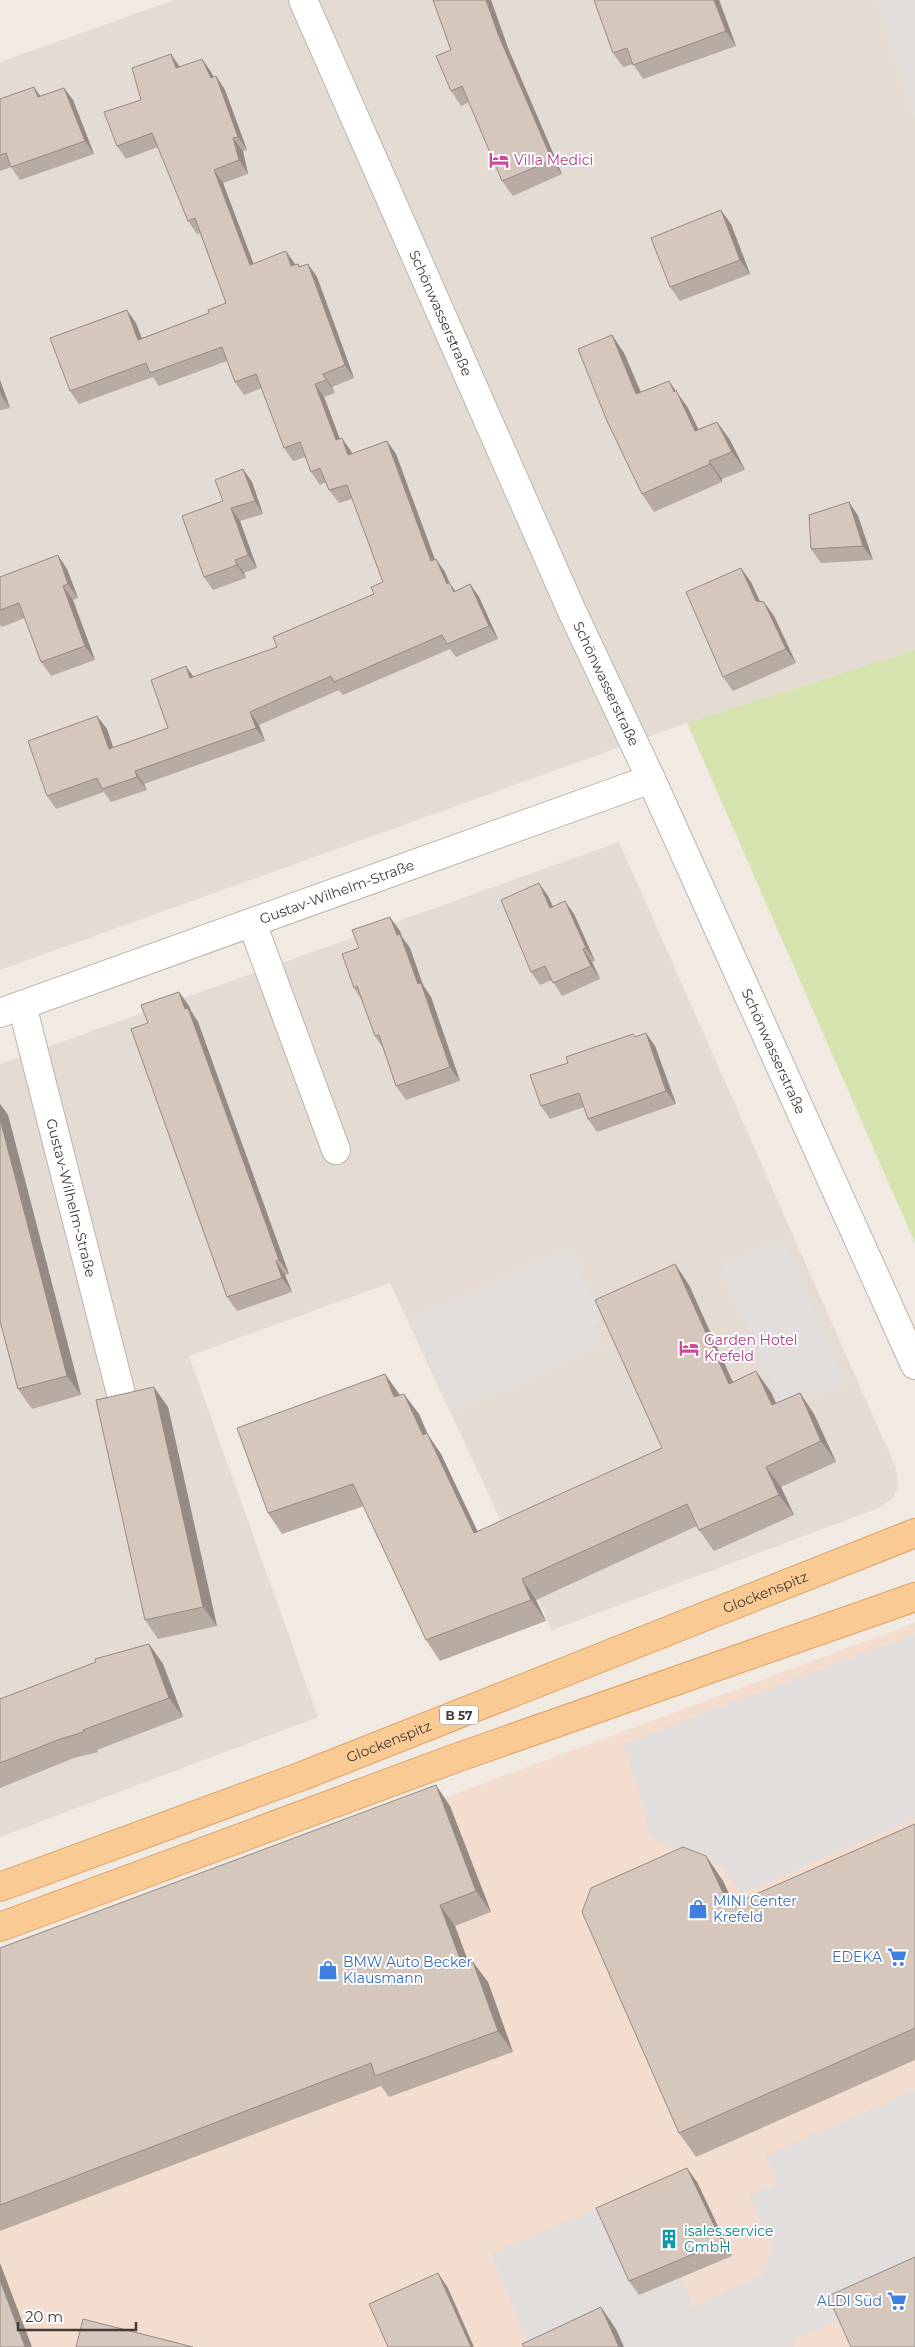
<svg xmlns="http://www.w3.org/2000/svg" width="915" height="2347" font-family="Montserrat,sans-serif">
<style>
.residential{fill:#e4dbd2}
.commercial{fill:#f2ddcf}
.grass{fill:#d5e4ae}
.parking{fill:#e1dedc}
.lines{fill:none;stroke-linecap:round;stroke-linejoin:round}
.minor-casing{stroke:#beb3aa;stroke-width:30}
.major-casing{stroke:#dda366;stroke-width:30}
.minor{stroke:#fff;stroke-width:28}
.major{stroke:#f9ca94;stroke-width:28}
.wall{fill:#b7aba2}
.shaded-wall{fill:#958b84}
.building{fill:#d5c7bc;stroke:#958b84}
.labels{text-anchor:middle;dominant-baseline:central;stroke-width:4;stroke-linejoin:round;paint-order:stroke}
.shield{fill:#fff;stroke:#7b7571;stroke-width:1}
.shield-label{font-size:12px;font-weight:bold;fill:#423a34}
.hotel-label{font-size:14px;fill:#b23c85;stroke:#fff;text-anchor:start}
.street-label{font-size:14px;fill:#423a34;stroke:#fff}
.shop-label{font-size:14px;fill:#366cbe;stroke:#fff;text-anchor:start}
.culture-label{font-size:14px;fill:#0d838f;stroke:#fff;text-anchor:start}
</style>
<rect width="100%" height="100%" fill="#f1eae3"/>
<g class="residential">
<polygon points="174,0 877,0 915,117 915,650 687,723 0,970 0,62"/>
<polygon points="619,842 896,1468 898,1486 893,1498 879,1508 552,1630 390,1283 189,1356 318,1717 0,1837 0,1064"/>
</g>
<polygon class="commercial" points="915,1623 915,2347 0,2347 0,1963"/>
<polygon class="grass" points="915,650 915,1243 687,723"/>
<g class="parking">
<polygon points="877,0 915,0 915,117"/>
<polygon points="784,1239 847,1383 784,1411 720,1266"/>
<polygon points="570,1247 602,1320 593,1325 602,1345 451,1413 411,1320"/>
<polygon points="915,1634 915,1818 741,1894 723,1868 652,1838 624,1744"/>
<polygon points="915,2090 915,2285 792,2340 795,2347 530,2347 491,2254 600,2207 680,2277 693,2307 762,2275 772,2248 749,2196 778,2183 765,2156"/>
</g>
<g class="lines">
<defs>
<g id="minor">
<path id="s1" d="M 303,0 L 571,609 L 651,779 L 915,1365"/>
<polyline points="252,923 336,1150"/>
<path id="s2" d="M 22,1005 L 120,1390"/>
<path id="s3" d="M 0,1013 L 651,779"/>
</g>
<g id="major">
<path id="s4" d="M 0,1887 L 302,1776 L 915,1533"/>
<polyline points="0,1927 456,1758 915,1597"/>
</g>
</defs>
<use href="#minor" class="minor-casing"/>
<use href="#major" class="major-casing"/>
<use href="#minor" class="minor"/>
<use href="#major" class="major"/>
</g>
<g class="wall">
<polygon points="433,0 491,0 508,48 562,174 513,196 502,181 469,102 461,106 451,91 451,50"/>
<polygon points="719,0 736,46 643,79 633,64 623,67 613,53"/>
<polygon points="202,59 211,72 214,77 216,76 225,90 247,150 243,151 248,174 223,183 253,264 298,264 300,266 308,264 317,277 354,378 332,387 335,393 324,397 340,439 351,451 352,454 387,441 396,454 435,559 445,572 450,584 455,591 470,584 479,597 498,639 456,657 450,649 343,695 339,690 259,725 265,741 144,784 147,790 111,802 104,792 56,809 47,796 97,716 107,729 113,747 168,728 193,677 277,647 374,594 383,582 352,499 339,503 329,490 326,482 320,485 311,472 305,457 293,461 284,448 262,388 244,395 235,382 227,361 159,386 153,377 79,404 70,391 136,323 142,338 209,313 226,303 200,233 197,234 188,221 158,147 126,159 117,146 141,100 180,67"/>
<polygon points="64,88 73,100 94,154 20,180 11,167 0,171 0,99 40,96"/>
<polygon points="731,224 750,274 680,301 670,287"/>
<polygon points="612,335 624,353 641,392 675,391 688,408 698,429 717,422 730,440 745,470 722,479 722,482 654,512 642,494"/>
<polygon points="0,380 10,408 0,410"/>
<polygon points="243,469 252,482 263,514 240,521 257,568 244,573 246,578 213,590 204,577 223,501"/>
<polygon points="849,502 858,516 873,560 821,563 811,549"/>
<polygon points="67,569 78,598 73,600 95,660 51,676 41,662 25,618 2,627 0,625 0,577"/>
<polygon points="751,582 760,601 764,602 774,616 796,663 733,691 723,677"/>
<polygon points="548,896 553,906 574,914 595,961 592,962 600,979 562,996 552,980 540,985 531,972"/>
<polygon points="400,931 402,937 410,948 423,985 431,997 460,1081 406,1100 396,1086 383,1048 375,1036 361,999 354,988 359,948"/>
<polygon points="179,992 189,1006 191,1011 198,1022 289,1274 285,1275 292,1292 237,1311 227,1297 148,1023"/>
<polygon points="646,1033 655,1046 676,1104 597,1132 588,1119 584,1107 550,1119 541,1106 568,1063"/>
<polygon points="0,1104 8,1115 81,1395 32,1409 18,1389 0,1321"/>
<polygon points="675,1264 689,1285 733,1382 771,1392 776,1403 800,1393 814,1414 836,1462 781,1487 794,1515 714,1551 699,1530 697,1526 536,1600 546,1621 440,1661 426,1640 364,1506 282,1534 268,1513 400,1395 419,1414 428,1435 441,1454 478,1532 662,1448"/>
<polygon points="168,1407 217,1626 158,1639 145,1620"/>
<polygon points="149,1644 163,1664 183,1717 97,1750 98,1752 74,1758 0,1788 0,1699"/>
<polygon points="450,1806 491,1912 455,1926 468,1963 488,1982 513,2052 389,2097 381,2086 0,2231 0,1948"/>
<polygon points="915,1824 915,2060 696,2157 679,2133 706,1856 723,1881 734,1904"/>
<polygon points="697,2182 732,2256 639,2295 629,2281"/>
</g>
<g class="shaded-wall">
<polygon points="486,0 491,0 508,48 562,174 552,160 498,34"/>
<polygon points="714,0 719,0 736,46 726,31"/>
<polygon points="171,54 180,67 176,68"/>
<polygon points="202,59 211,72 221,91 211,78"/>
<polygon points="216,76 225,90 247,150 238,137"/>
<polygon points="34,87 43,100 38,97"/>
<polygon points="64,88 73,100 94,154 85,141"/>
<polygon points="233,138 243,151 248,174 239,160"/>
<polygon points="214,170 223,183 259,278 250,265"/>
<polygon points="721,210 731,224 750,274 740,260"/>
<polygon points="286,251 295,264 291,266"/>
<polygon points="308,264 317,277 354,378 345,365"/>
<polygon points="127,310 136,323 147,353 138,340"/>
<polygon points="612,335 624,353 649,412 636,394"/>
<polygon points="323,374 332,387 335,393 326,380"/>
<polygon points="0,380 10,408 1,395 0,391"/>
<polygon points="669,381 688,408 708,449 695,431"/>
<polygon points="315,384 324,397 345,453 336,440"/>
<polygon points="717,422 730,440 745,470 732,452"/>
<polygon points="342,438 351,451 357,468 348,455"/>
<polygon points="387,441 396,454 440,574 431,561"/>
<polygon points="709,461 722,479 722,482 710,464"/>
<polygon points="243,469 252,482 263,514 255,501"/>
<polygon points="849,502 858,516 873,560 863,546"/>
<polygon points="231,508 240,521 257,568 248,555"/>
<polygon points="58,555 67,569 78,598 68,584"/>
<polygon points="436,559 445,572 450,584 458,595 463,605 447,584"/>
<polygon points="235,560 244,573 246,578 237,565"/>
<polygon points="741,568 751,582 766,615 756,601"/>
<polygon points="470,584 479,597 498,639 489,626"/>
<polygon points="63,586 73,600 95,660 85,646"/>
<polygon points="764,602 774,616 796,663 786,649"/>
<polygon points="186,666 195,679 190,678"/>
<polygon points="250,712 259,725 265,741 256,728"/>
<polygon points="97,716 107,729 118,762 109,749"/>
<polygon points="135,771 144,784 147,790 137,777"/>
<polygon points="539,883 548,896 559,921 550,908"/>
<polygon points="565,901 574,914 595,961 586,948"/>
<polygon points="390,917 400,931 402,937 410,948 423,985 431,997 460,1081 450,1067 397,935"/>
<polygon points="583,949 592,962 600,979 591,966"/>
<polygon points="179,992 189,1006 191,1011 198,1022 289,1274 279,1260"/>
<polygon points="646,1033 655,1046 676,1104 666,1091"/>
<polygon points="0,1104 8,1115 81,1395 67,1376 0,1119"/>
<polygon points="276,1261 285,1275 292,1292 282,1278"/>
<polygon points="675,1264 689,1285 743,1405 729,1384"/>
<polygon points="756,1371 771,1392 786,1426 772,1405"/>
<polygon points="385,1374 400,1395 394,1397"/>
<polygon points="154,1387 168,1407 217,1626 203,1607"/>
<polygon points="800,1393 814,1414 836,1462 821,1441"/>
<polygon points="404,1394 419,1414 428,1435 441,1454 488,1554 474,1533 423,1435"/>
<polygon points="766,1467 781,1487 794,1515 779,1495"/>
<polygon points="522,1579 536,1600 546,1621 531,1600"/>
<polygon points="149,1644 163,1664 183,1717 169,1698"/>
<polygon points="436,1785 450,1806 491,1912 476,1891"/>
<polygon points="706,1856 723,1881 746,1931 729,1906"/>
<polygon points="440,1905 455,1926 477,1985 462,1964"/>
<polygon points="473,1962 488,1982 513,2052 498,2031"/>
<polygon points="687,2168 697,2182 732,2256 722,2242"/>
<polygon points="0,2263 32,2347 25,2347 0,2280"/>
<polygon points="438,2273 448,2288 474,2347 471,2347"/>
<polygon points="601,2307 616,2329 624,2347 619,2347"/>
</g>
<g class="building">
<polygon points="433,0 486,0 498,34 552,160 502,181 462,86 451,91 436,56 451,50"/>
<polygon points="594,0 714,0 726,31 633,65 627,48 613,53"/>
<polygon points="171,54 176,68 202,59 211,78 216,76 238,137 233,138 239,160 214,170 250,265 286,251 291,266 298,264 299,267 308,264 345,365 323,374 326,380 315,384 336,440 342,438 348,455 387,441 431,561 436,559 447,584 449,582 454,592 470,584 489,626 447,644 442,635 334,682 331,676 250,712 256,728 135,771 137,777 102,789 97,778 47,796 28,741 97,716 109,749 168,728 151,680 186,666 190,678 277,647 273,637 374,594 371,587 383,582 347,485 329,490 320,468 311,472 300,442 284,448 256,374 235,382 222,347 150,373 146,363 70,391 50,338 127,310 138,340 209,313 208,310 226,303 195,218 188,221 152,133 117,146 104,112 141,100 132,68"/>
<polygon points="34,87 38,97 64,88 85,141 11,167 6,153 0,155 0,99"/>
<polygon points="721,210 740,260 670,287 651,238"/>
<polygon points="612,335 636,394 669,381 674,392 676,390 695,431 717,422 732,452 709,461 710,464 642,494 607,421 578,349"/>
<polygon points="243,469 255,501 231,508 248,555 235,560 237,565 204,577 182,516 223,501 215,480"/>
<polygon points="849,502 863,546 811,549 809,515"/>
<polygon points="58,555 68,584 63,586 85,646 41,662 19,603 0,610 0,577"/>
<polygon points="741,568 756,601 764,602 786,649 723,677 686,592"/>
<polygon points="539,883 550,908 565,901 586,948 583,949 591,966 553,983 545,966 531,972 501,900"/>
<polygon points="390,917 397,935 400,934 418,984 421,983 450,1067 396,1086 379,1035 375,1036 357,986 354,988 342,954 359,948 352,930"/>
<polygon points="179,992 185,1009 188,1008 279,1260 276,1261 282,1278 227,1297 131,1029 148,1023 141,1005"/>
<polygon points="646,1033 666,1091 588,1119 579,1093 541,1106 530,1075 568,1063 566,1057 633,1034 635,1037"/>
<polygon points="0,1119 67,1376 18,1389 0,1321"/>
<polygon points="675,1264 729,1384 756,1371 772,1405 800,1393 821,1441 766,1467 779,1495 699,1530 687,1504 522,1579 531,1600 426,1640 353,1484 268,1513 237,1428 385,1374 394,1397 404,1394 423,1435 427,1433 474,1533 662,1448 595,1300"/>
<polygon points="154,1387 203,1607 145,1620 96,1400"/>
<polygon points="149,1644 169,1698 83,1730 84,1732 60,1739 0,1763 0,1699 96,1662 95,1659"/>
<polygon points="436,1785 476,1891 440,1905 462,1964 473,1962 498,2031 375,2076 371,2063 0,2205 0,1948"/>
<polygon points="915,1824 915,2028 679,2133 582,1912 591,1888 683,1847 706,1856 729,1906"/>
<polygon points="687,2168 722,2242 629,2281 596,2208"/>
<polygon points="915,2257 915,2347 851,2347 828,2296"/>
<polygon points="438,2273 471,2347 388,2347 369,2304"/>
<polygon points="0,2280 25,2347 0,2347"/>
<polygon points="601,2307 619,2347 524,2347 522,2344"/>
<polygon points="83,2319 193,2347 76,2347"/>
</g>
<defs>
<symbol id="hotel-bare" viewBox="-9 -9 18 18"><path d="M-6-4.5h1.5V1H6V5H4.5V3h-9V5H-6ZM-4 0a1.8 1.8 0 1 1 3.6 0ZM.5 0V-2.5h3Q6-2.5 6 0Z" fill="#d1479c" stroke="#fff" stroke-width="2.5" paint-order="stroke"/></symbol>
<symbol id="shop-bare" viewBox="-9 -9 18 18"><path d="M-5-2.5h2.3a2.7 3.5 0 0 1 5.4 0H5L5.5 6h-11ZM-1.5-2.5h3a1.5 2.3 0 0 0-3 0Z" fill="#3f7fe0" stroke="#fff" stroke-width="2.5" paint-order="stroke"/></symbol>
<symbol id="supermarket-bare" viewBox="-9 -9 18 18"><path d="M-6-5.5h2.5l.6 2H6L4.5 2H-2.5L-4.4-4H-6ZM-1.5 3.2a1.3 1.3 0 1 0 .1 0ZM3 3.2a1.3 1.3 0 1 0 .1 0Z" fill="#3f7fe0" stroke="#fff" stroke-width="2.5" paint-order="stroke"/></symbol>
<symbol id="building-bare" viewBox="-9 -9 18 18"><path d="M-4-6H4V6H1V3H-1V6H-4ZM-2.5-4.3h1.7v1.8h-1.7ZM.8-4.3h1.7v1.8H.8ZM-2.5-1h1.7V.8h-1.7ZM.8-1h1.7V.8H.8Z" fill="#0f9aa8" stroke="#fff" stroke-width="2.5" paint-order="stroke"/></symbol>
</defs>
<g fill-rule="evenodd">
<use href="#hotel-bare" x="485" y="146" width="28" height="28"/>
<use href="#hotel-bare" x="675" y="1334" width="28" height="28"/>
<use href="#shop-bare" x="684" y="1895" width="28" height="28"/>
<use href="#supermarket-bare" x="883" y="1943" width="28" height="28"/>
<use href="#shop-bare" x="314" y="1956" width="28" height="28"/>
<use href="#building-bare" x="655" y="2225" width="28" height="28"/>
<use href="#supermarket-bare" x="883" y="2287" width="28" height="28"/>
</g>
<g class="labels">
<rect class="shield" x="440" y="1705.5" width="38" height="19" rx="4"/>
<g class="shield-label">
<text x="459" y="1715">B 57</text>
</g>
<g class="hotel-label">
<text x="514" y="160">Villa Medici</text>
<text x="704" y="1340">Garden Hotel<tspan x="704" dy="16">Krefeld</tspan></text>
</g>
<g class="street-label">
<text stroke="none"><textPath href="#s1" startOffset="342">Schönwasserstraße</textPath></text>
<text stroke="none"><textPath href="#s1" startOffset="748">Schönwasserstraße</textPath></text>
<text stroke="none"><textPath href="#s3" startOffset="358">Gustav-Wilhelm-Straße</textPath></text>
<text stroke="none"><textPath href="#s1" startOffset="1152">Schönwasserstraße</textPath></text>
<text stroke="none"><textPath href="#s2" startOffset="199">Gustav-Wilhelm-Straße</textPath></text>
<text stroke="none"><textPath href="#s4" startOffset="820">Glockenspitz</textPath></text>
<text stroke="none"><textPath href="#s4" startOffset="415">Glockenspitz</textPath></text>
</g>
<g class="shop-label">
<text x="713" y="1901">MINI Center<tspan x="713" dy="16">Krefeld</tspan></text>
<text x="882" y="1957" text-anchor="end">EDEKA</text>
<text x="343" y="1962">BMW Auto Becker<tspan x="343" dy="16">Klausmann</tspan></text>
<text x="882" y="2301" text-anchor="end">ALDI Süd</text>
</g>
<g class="culture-label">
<text x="684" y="2231">isales.service<tspan x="684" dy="16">GmbH</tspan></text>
</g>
</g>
<path d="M18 2322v8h118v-8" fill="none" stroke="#423a34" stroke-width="2.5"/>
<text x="25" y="2322" font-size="15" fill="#423a34" stroke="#ffffff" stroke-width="4" paint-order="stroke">20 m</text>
</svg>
